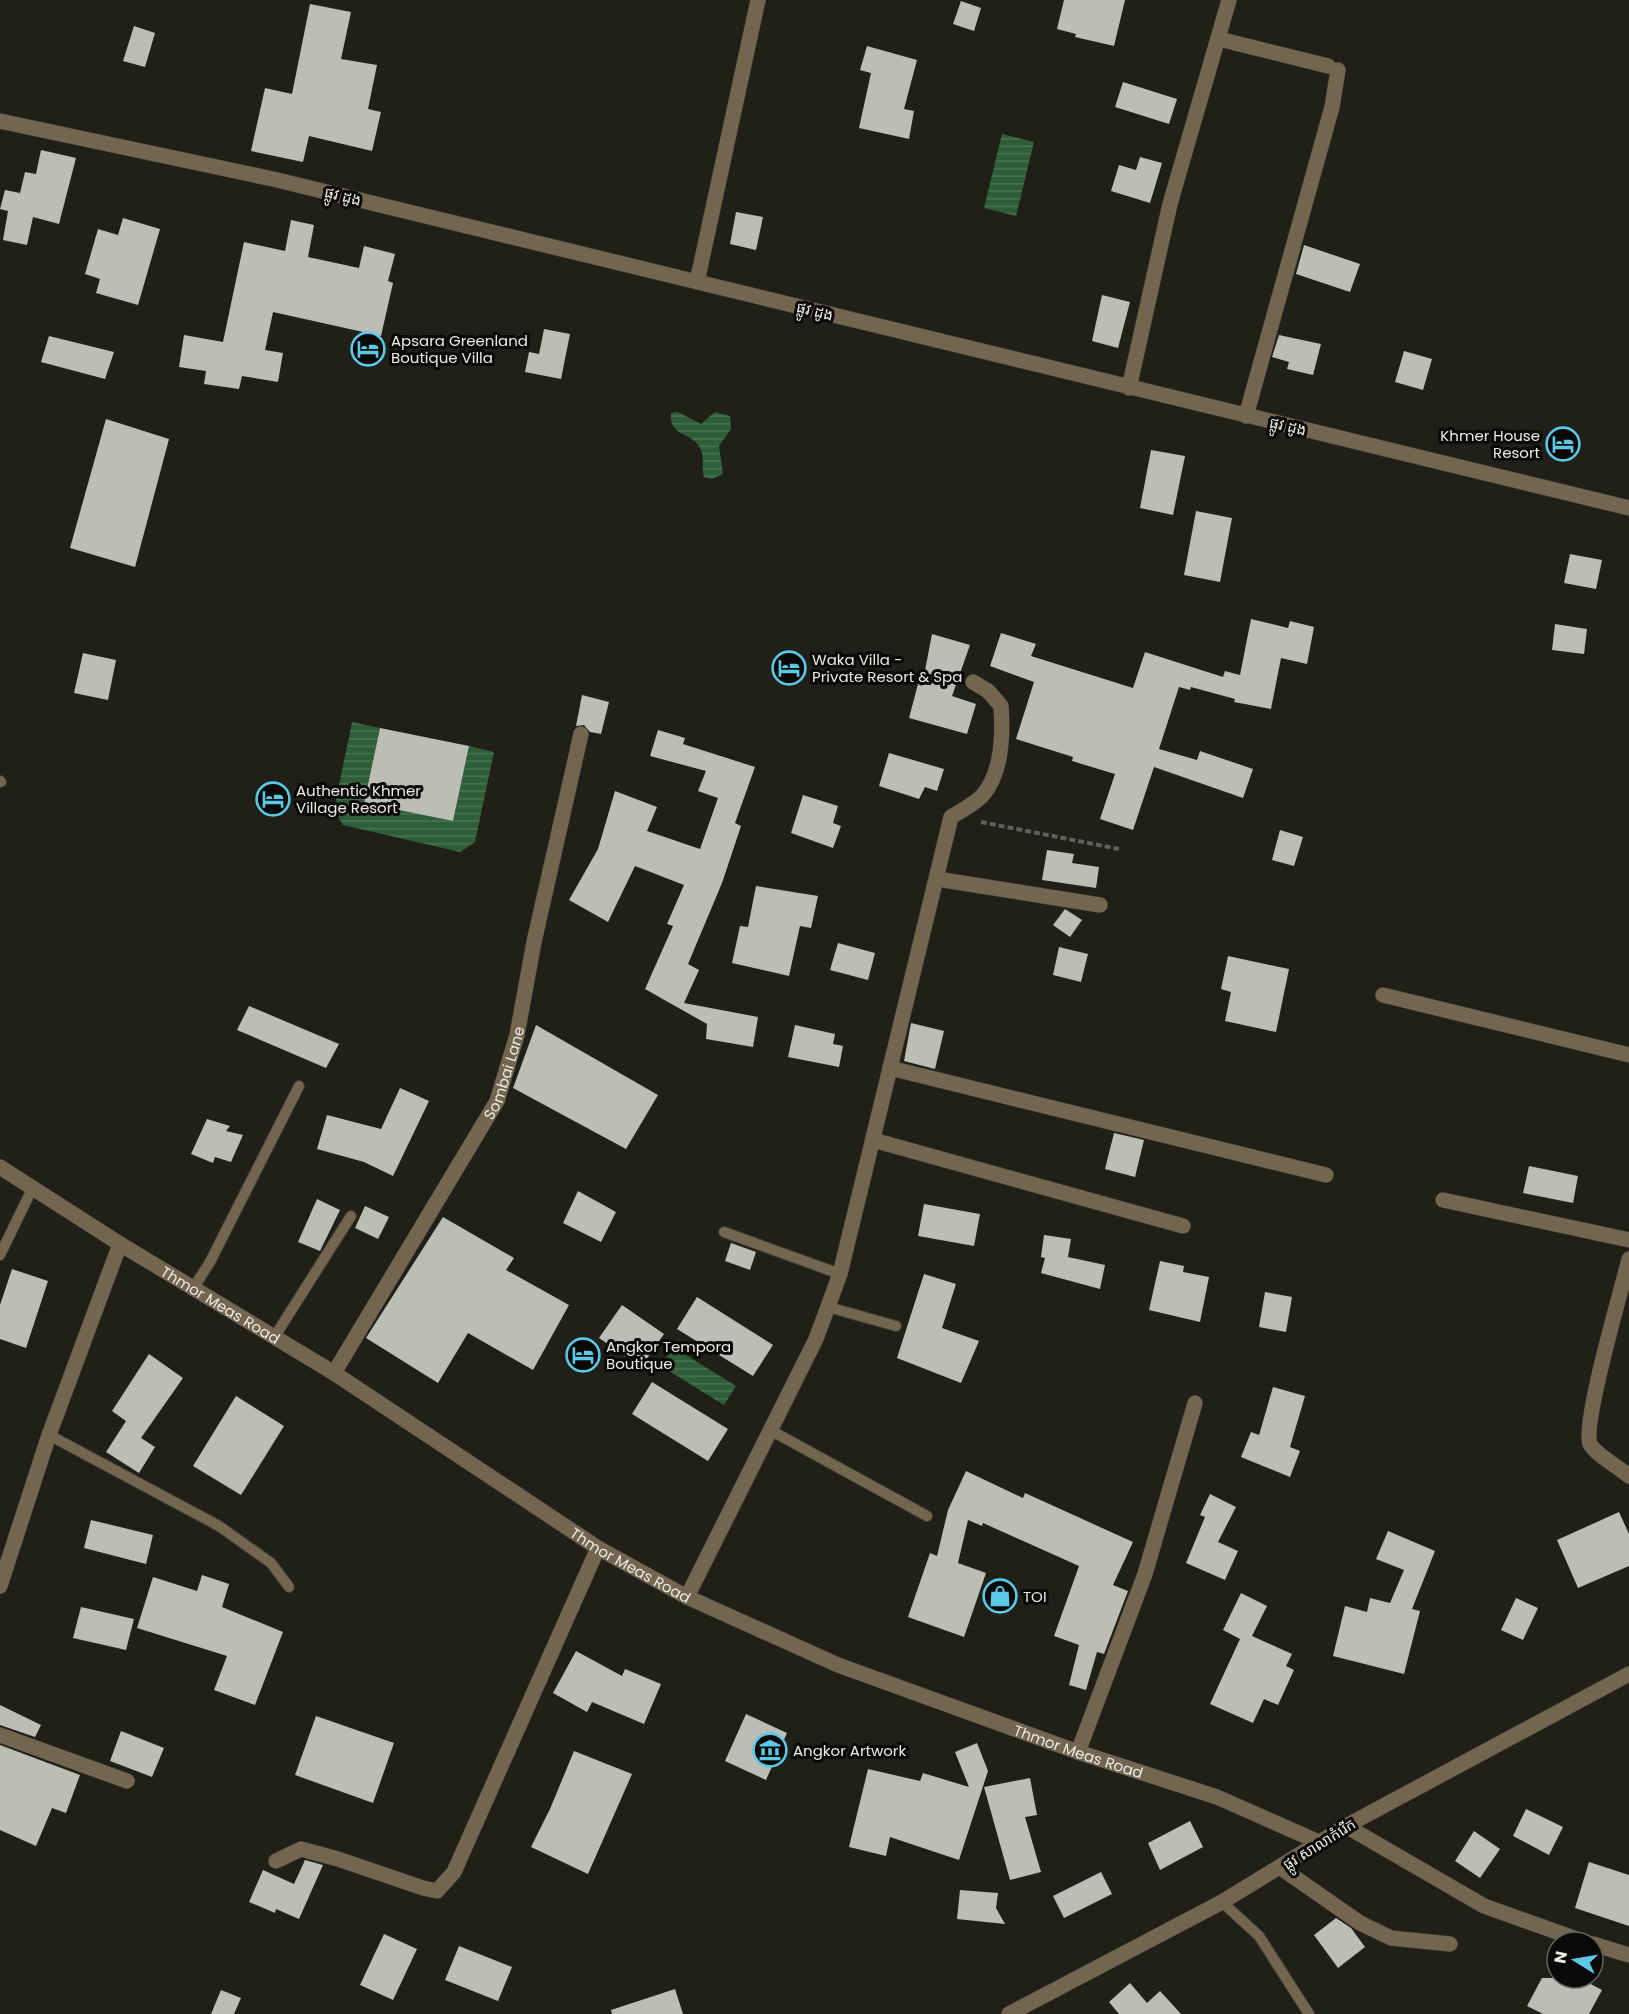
<svg xmlns="http://www.w3.org/2000/svg" width="1629" height="2014" font-family="Poppins,'Noto Sans Khmer',sans-serif">
<style>
.water{fill:url(#water-rules)}
.building{fill:#babeb5}
.lines{fill:none;stroke-linecap:round;stroke-linejoin:round}
.service-casing{stroke:#3c3c36;stroke-width:12}
.minor-casing{stroke:#3c3c36;stroke-width:16}
.tertiary-casing{stroke:#3c3c36;stroke-width:16}
.path{stroke:#60605a;stroke-width:4;stroke-dasharray:6 3;stroke-linecap:butt}
.service{stroke:#74654f;stroke-width:10}
.minor{stroke:#74654f;stroke-width:15}
.tertiary{stroke:#74654f;stroke-width:15}
.labels{text-anchor:middle;dominant-baseline:central;stroke-width:6;stroke-linejoin:round;paint-order:stroke}
.street-label{font-size:15px;fill:#ebeae6;stroke:#0a0907}
.poi-label{font-size:15px;fill:#ebeae6;stroke:#0a0907;text-anchor:start}
</style>
<defs>
<pattern id="water-rules" width="6" height="5" patternUnits="userSpaceOnUse" patternTransform="scale(1.5)"><rect width="6" height="5" fill="#2d5e36"/><path d="M0 2.5h6" fill="none" stroke="#4c7553"/></pattern>
</defs>
<rect width="100%" height="100%" fill="#202019"/>
<g class="water">
<polygon points="1002,134 1034,142 1016,216 984,208"/>
<path d="M 678,412 L 701,424 L 715,412 L 730,416 L 731,429 L 719,446 L 723,474 L 712,479 L 704,477 C 701,468 705,456 700,448 C 691,431 669,437 671,413 Z"/>
<polygon points="352,722 380,728 364,803 453,821 469,746 494,752 475,842 460,852 343,825 334,810"/>
<polygon points="673,1347 736,1386 724,1405 661,1366"/>
</g>
<g class="building">
<polygon points="1064,0 1125,0 1114,46 1075,37 1076,34 1057,29"/>
<polygon points="961,1 981,8 974,31 953,24"/>
<polygon points="310,4 351,12 341,59 377,65 368,109 381,112 372,151 309,136 303,162 251,151 265,88 292,94"/>
<polygon points="134,26 155,33 145,67 123,61"/>
<polygon points="867,46 917,60 904,109 914,111 909,139 859,128 871,73 860,70"/>
<polygon points="1123,82 1177,99 1169,124 1115,107"/>
<polygon points="41,150 76,158 59,224 33,217 27,245 3,240 8,211 0,209 5,190 20,193 25,172 36,174"/>
<polygon points="1140,157 1162,163 1150,203 1111,191 1119,165 1136,170"/>
<polygon points="736,212 763,217 756,250 730,244"/>
<polygon points="123,218 160,229 138,305 96,293 100,279 85,274 98,229 118,235"/>
<polygon points="291,220 314,225 308,257 359,268 364,246 395,254 388,281 393,283 381,336 273,312 265,350 283,353 278,382 242,376 239,389 204,384 206,371 179,367 184,335 223,342 244,242 285,251"/>
<polygon points="1304,245 1360,264 1350,292 1296,274"/>
<polygon points="1102,295 1130,302 1118,348 1092,341"/>
<polygon points="544,329 570,334 561,379 525,372 529,352 539,354"/>
<polygon points="1279,335 1321,344 1313,375 1287,369 1289,362 1272,357"/>
<polygon points="49,336 114,352 105,379 41,362"/>
<polygon points="1404,351 1432,359 1423,390 1395,382"/>
<polygon points="106,419 169,439 135,567 70,548"/>
<polygon points="1151,450 1185,456 1173,515 1140,508"/>
<polygon points="1196,511 1232,518 1220,582 1184,575"/>
<polygon points="1570,554 1602,560 1596,589 1564,583"/>
<polygon points="1251,619 1288,628 1290,621 1314,627 1307,664 1281,658 1271,709 1234,702 1235,699 1191,687 1190,690 1179,687 1159,749 1197,760 1200,751 1253,769 1243,798 1154,767 1133,830 1100,819 1115,774 1072,761 1073,757 1016,739 1034,682 990,666 1001,633 1036,644 1031,656 1133,688 1145,652 1223,677 1225,671 1240,675"/>
<polygon points="1555,624 1587,629 1584,654 1552,650"/>
<polygon points="932,634 970,645 952,696 976,704 967,734 909,718 918,684 922,686"/>
<polygon points="83,653 116,660 108,700 74,693"/>
<polygon points="582,695 609,702 601,734 590,732 584,725 576,726"/>
<polygon points="380,728 469,746 453,821 364,803"/>
<polygon points="658,730 685,738 683,744 755,767 735,823 741,826 722,883 688,964 699,970 684,1003 758,1017 753,1047 706,1039 707,1024 645,989 673,926 667,924 684,885 635,866 608,922 569,900 598,849 615,791 657,807 647,831 700,849 718,798 698,791 706,771 650,756"/>
<polygon points="889,753 944,769 937,791 925,787 919,799 879,786"/>
<polygon points="803,795 838,806 833,823 841,826 833,848 791,833"/>
<polygon points="1280,830 1303,837 1294,866 1272,860"/>
<polygon points="1047,850 1074,854 1072,863 1099,867 1096,888 1042,880"/>
<polygon points="756,886 818,896 811,928 800,926 789,976 732,963 740,926 748,927"/>
<polygon points="1065,909 1082,920 1070,937 1053,925"/>
<polygon points="838,943 875,953 868,980 830,970"/>
<polygon points="1059,947 1088,954 1081,982 1053,975"/>
<polygon points="1228,956 1289,969 1276,1032 1225,1021 1231,992 1221,989"/>
<polygon points="249,1006 339,1044 326,1068 237,1030"/>
<polygon points="911,1023 944,1031 935,1069 904,1061"/>
<polygon points="536,1025 658,1095 626,1149 513,1088"/>
<polygon points="795,1025 835,1034 833,1044 843,1046 839,1067 788,1057"/>
<polygon points="400,1088 429,1101 393,1176 364,1162 317,1149 327,1115 381,1129"/>
<polygon points="207,1119 230,1126 226,1131 243,1135 231,1162 215,1157 213,1163 191,1154"/>
<polygon points="1114,1133 1144,1140 1135,1177 1105,1169"/>
<polygon points="1529,1166 1578,1176 1573,1203 1523,1193"/>
<polygon points="578,1191 616,1212 601,1242 563,1223"/>
<polygon points="317,1199 340,1210 320,1251 298,1242"/>
<polygon points="924,1204 980,1214 974,1246 918,1236"/>
<polygon points="365,1206 389,1217 378,1239 355,1228"/>
<polygon points="443,1217 514,1258 506,1270 569,1305 533,1370 468,1333 438,1383 366,1338"/>
<polygon points="1044,1235 1071,1239 1068,1257 1105,1265 1100,1289 1041,1273 1045,1258 1041,1257"/>
<polygon points="731,1243 756,1252 750,1270 725,1261"/>
<polygon points="1160,1261 1184,1266 1183,1272 1209,1277 1200,1322 1149,1310"/>
<polygon points="12,1269 48,1281 26,1348 0,1339 0,1305"/>
<polygon points="924,1274 956,1284 942,1328 979,1341 961,1383 897,1358"/>
<polygon points="1265,1292 1292,1297 1286,1332 1259,1327"/>
<polygon points="697,1297 773,1345 753,1376 677,1329"/>
<polygon points="622,1305 664,1334 641,1367 599,1338"/>
<polygon points="149,1354 183,1378 141,1438 155,1447 139,1473 106,1452 126,1421 112,1411"/>
<polygon points="652,1382 728,1429 708,1461 632,1414"/>
<polygon points="1273,1387 1305,1396 1290,1447 1300,1451 1290,1477 1241,1457 1251,1432 1259,1435"/>
<polygon points="236,1396 284,1426 241,1495 193,1466"/>
<polygon points="966,1471 1023,1498 1025,1493 1133,1542 1113,1585 1128,1591 1104,1654 1097,1652 1086,1690 1069,1685 1079,1645 1054,1636 1079,1566 983,1523 982,1526 968,1520 958,1563 986,1573 964,1637 908,1617 930,1553 937,1556 948,1510"/>
<polygon points="1210,1494 1236,1507 1218,1542 1238,1551 1225,1580 1186,1563 1205,1517 1200,1515"/>
<polygon points="1619,1512 1629,1534 1629,1566 1578,1588 1557,1540"/>
<polygon points="91,1520 153,1535 146,1564 84,1548"/>
<polygon points="1388,1531 1435,1551 1412,1609 1420,1611 1404,1674 1333,1656 1345,1606 1367,1612 1370,1598 1390,1603 1404,1570 1376,1559"/>
<polygon points="202,1575 229,1584 222,1607 283,1632 255,1705 214,1690 227,1656 137,1628 153,1577 197,1591"/>
<polygon points="1241,1593 1267,1606 1252,1636 1292,1654 1286,1666 1294,1670 1278,1705 1264,1699 1253,1723 1210,1704 1240,1639 1223,1630"/>
<polygon points="1516,1598 1538,1608 1523,1640 1501,1630"/>
<polygon points="81,1607 134,1619 126,1650 73,1638"/>
<polygon points="576,1651 622,1676 625,1669 661,1684 644,1724 592,1702 587,1712 553,1693"/>
<polygon points="0,1705 41,1725 35,1737 0,1725"/>
<polygon points="746,1714 787,1733 766,1780 725,1761"/>
<polygon points="316,1716 394,1743 373,1803 295,1775"/>
<polygon points="121,1731 164,1748 152,1777 110,1761"/>
<polygon points="977,1743 988,1771 959,1860 890,1837 886,1856 849,1847 868,1769 920,1781 923,1773 969,1787 955,1752"/>
<polygon points="0,1745 80,1775 66,1813 52,1808 36,1846 0,1830"/>
<polygon points="574,1751 632,1774 588,1874 531,1847 550,1809"/>
<polygon points="1030,1778 1037,1815 1025,1817 1041,1872 1010,1880 984,1787"/>
<polygon points="1526,1809 1563,1827 1549,1855 1513,1836"/>
<polygon points="1190,1821 1203,1847 1160,1870 1148,1843"/>
<polygon points="1474,1831 1500,1849 1480,1878 1455,1861"/>
<polygon points="305,1860 323,1865 299,1919 276,1909 275,1913 249,1902 263,1870 294,1884"/>
<polygon points="1589,1862 1629,1875 1629,1926 1575,1908"/>
<polygon points="1101,1872 1112,1894 1064,1918 1053,1896"/>
<polygon points="960,1890 998,1893 996,1908 1005,1924 957,1919"/>
<polygon points="1336,1918 1351,1928 1365,1947 1338,1968 1314,1935"/>
<polygon points="384,1934 417,1949 393,2000 360,1985"/>
<polygon points="459,1946 512,1967 498,2001 445,1980"/>
<polygon points="1542,1978 1579,1978 1602,1990 1589,2014 1543,2014 1527,2006"/>
<polygon points="1130,1983 1147,2003 1160,1991 1181,2014 1119,2014 1109,2002"/>
<polygon points="675,1989 683,2014 612,2014 611,2010"/>
<polygon points="221,1990 241,1998 234,2014 211,2014"/>
</g>
<g class="lines">
<defs>
<g id="service">
<polyline points="0,781 1,782"/>
<polyline points="724,1232 840,1274"/>
<polyline points="0,1255 33,1187"/>
<polyline points="194,1287 210,1262 299,1086"/>
<polyline points="828,1307 896,1326"/>
<polyline points="275,1336 351,1216"/>
<polyline points="770,1430 927,1516"/>
<polyline points="49,1435 219,1526 271,1563 289,1587"/>
<polyline points="1222,1902 1259,1936 1309,2014"/>
</g>
<g id="minor">
<polyline points="1219,39 1328,66"/>
<polyline points="0,121 273,179 1629,508"/>
<polyline points="697,282 758,0"/>
<polyline points="1129,388 1170,204 1229,0"/>
<polyline points="1246,416 1332,107 1338,70"/>
<polyline points="937,879 1100,905"/>
<polyline points="1383,995 1629,1055"/>
<polyline points="890,1068 1326,1175"/>
<polyline points="873,1140 1183,1226"/>
<path id="s1" d="M 0,1167 L 120,1244 L 334,1373 L 598,1548 L 687,1597 L 838,1665 L 1078,1752 L 1217,1797 L 1321,1843"/>
<polyline points="1443,1200 1629,1240"/>
<path d="M 1629,1259 C 1622,1289 1582,1423 1590,1444 C 1594,1453 1621,1469 1629,1476"/>
<path id="s2" d="M 334,1373 L 497,1101 L 517,1035 L 534,942 L 581,734"/>
<polyline points="0,1586 49,1435 120,1244"/>
<path d="M 687,1597 L 816,1339 L 840,1274 L 951,817 C 961,811 974,804 982,796 C 1002,774 1003,734 1001,706 L 988,691 L 973,682"/>
<polyline points="0,1735 127,1781"/>
<polyline points="1078,1752 1145,1574 1195,1403"/>
<polyline points="1346,1826 1484,1906 1585,1942"/>
<polyline points="276,1861 301,1849 338,1859 423,1888 437,1891 454,1872 598,1548"/>
<polyline points="1281,1868 1360,1923 1391,1938 1450,1944"/>
<polyline points="1593,1944 1629,1955"/>
</g>
<polyline id="tertiary" points="1009,2014 1222,1902 1346,1826 1629,1674"/>
</defs>
<use href="#service" class="service-casing"/>
<use href="#minor" class="minor-casing"/>
<use href="#tertiary" class="tertiary-casing"/>
<polyline class="path" points="981,822 1119,849"/>
<use href="#service" class="service"/>
<use href="#minor" class="minor"/>
<use href="#tertiary" class="tertiary"/>
</g>
<defs>
<symbol id="hotel-ring" viewBox="-11 -11 22 22"><circle r="9.5" fill="#0a0907" stroke="#5bc8e6" stroke-width="1.5"/><path d="M-6-4.5h1.5V1H6V5H4.5V3h-9V5H-6ZM-4 0a1.8 1.8 0 1 1 3.6 0ZM.5 0V-2.5h3Q6-2.5 6 0Z" fill="#5bc8e6"/></symbol>
<symbol id="shop-ring" viewBox="-11 -11 22 22"><circle r="9.5" fill="#0a0907" stroke="#5bc8e6" stroke-width="1.5"/><path d="M-5-2.5h2.3a2.7 3.5 0 0 1 5.4 0H5L5.5 6h-11ZM-1.5-2.5h3a1.5 2.3 0 0 0-3 0Z" fill="#5bc8e6"/></symbol>
<symbol id="museum-ring" viewBox="-11 -11 22 22"><circle r="9.5" fill="#0a0907" stroke="#5bc8e6" stroke-width="1.5"/><path d="M0-6L6-3V-2H-6V-3ZM-5-1h2V3h-2ZM-1-1h2V3h-2ZM3-1h2V3H3ZM-6 4H6V6H-6Z" fill="#5bc8e6"/></symbol>
</defs>
<g fill-rule="evenodd">
<use href="#hotel-ring" x="349" y="330" width="38" height="38"/>
<use href="#hotel-ring" x="1544" y="425" width="38" height="38"/>
<use href="#hotel-ring" x="770" y="649" width="38" height="38"/>
<use href="#hotel-ring" x="254" y="780" width="38" height="38"/>
<use href="#hotel-ring" x="564" y="1336" width="38" height="38"/>
<use href="#shop-ring" x="981" y="1577" width="38" height="38"/>
<use href="#museum-ring" x="751" y="1731" width="38" height="38"/>
</g>
<g class="labels">
<g class="street-label">
<text transform="translate(343 196) rotate(14)">ផ្លូវ ដូង</text>
<text transform="translate(815 311) rotate(14)">ផ្លូវ ដូង</text>
<text transform="translate(1288 426) rotate(13)">ផ្លូវ ដូង</text>
<text stroke="none"><textPath href="#s2" startOffset="346">Sombai Lane</textPath></text>
<text stroke="none"><textPath href="#s1" startOffset="260">Thmor Meas Road</textPath></text>
<text stroke="none"><textPath href="#s1" startOffset="746">Thmor Meas Road</textPath></text>
<text stroke="none"><textPath href="#s1" startOffset="1232">Thmor Meas Road</textPath></text>
<text transform="translate(1319 1844) rotate(-32)">ផ្លូវ សាលាកំរើក</text>
</g>
<g class="poi-label">
<text x="391" y="340">Apsara Greenland<tspan x="391" dy="17">Boutique Villa</tspan></text>
<text x="1540" y="435" text-anchor="end">Khmer House<tspan x="1540" dy="17">Resort</tspan></text>
<text x="812" y="659">Waka Villa -<tspan x="812" dy="17">Private Resort &amp; Spa</tspan></text>
<text x="296" y="790">Authentic Khmer<tspan x="296" dy="17">Village Resort</tspan></text>
<text x="606" y="1346">Angkor Tempora<tspan x="606" dy="17">Boutique</tspan></text>
<text x="1023" y="1596">TOI</text>
<text x="793" y="1750">Angkor Artwork</text>
</g>
</g>
<g transform="translate(1575 1960) rotate(281)"><circle r="28" fill="#0a0907" stroke="#646360" stroke-width="1.5"/>
<path d="M0-4.5L10 22L0 15L-10 22Z" fill="#5bc8e6"/>
<text y="-9" font-size="16" font-weight="bold" text-anchor="middle" fill="#ebeae6">N</text>
</g>
</svg>
